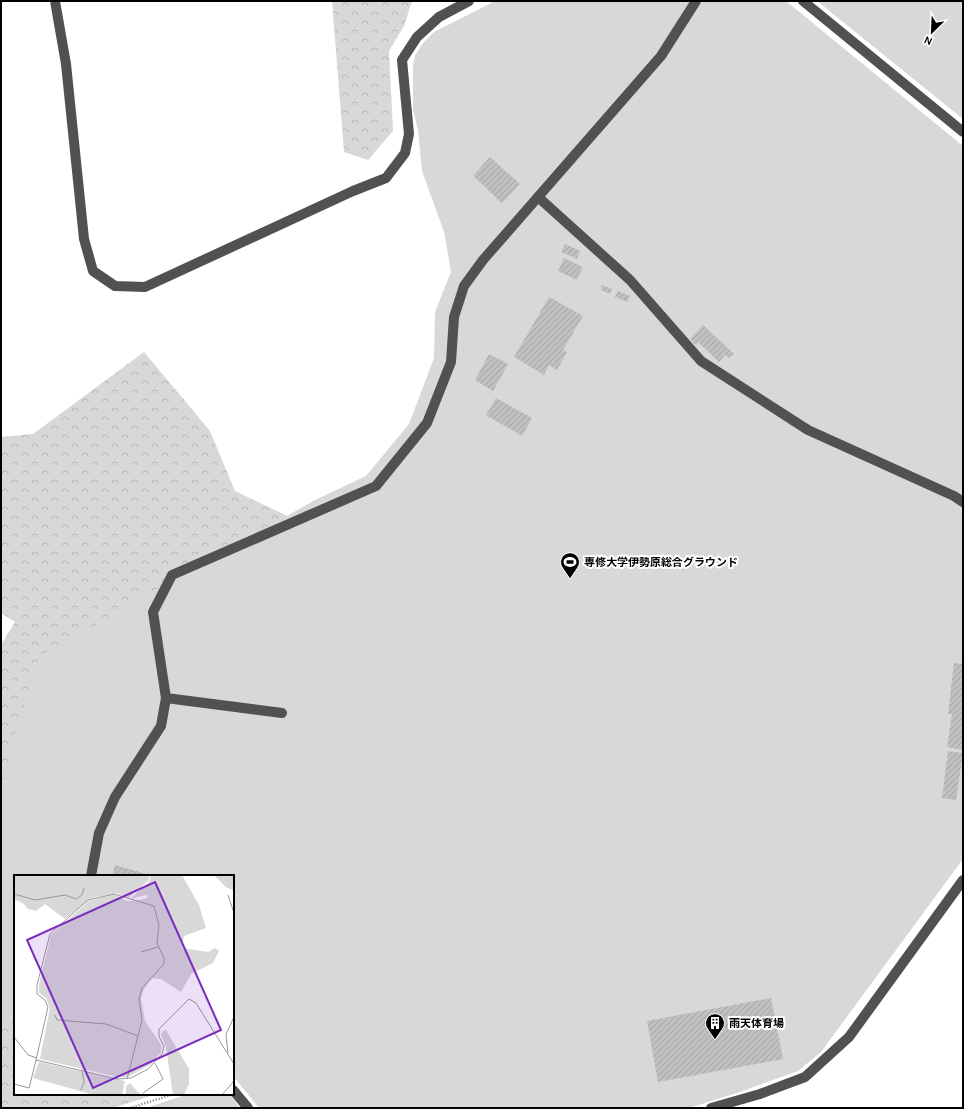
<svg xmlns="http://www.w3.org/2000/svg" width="964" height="1109" font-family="Karla,'Noto Sans JP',sans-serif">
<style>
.forest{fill:url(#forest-crowns)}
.park{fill:#d8d8d8}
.building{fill:url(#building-hatch)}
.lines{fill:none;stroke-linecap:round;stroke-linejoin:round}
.path{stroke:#737373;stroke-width:2.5;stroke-dasharray:1 2;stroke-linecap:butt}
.minor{stroke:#515151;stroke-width:10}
.labels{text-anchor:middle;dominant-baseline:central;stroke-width:4;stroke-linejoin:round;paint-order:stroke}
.poi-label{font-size:11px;font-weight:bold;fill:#000;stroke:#fff;text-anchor:start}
.inset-road{fill:none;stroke:#999;stroke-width:1}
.view{fill:#7b2cbf;fill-opacity:0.15;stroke:#7b2cbf;stroke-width:2}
.inset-edge{fill:none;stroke:#000;stroke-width:2}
</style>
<defs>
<pattern id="forest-crowns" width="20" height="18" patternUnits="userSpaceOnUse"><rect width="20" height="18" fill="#d8d8d8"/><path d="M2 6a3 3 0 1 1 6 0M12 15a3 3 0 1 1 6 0" fill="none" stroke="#b8b8b8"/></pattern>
<pattern id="building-hatch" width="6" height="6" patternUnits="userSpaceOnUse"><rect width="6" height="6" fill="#c0c0c0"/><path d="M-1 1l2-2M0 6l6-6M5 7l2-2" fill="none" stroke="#a3a3a3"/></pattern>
</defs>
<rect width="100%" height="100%" fill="#fff"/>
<g class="forest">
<polygon points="332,1 412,1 404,26 389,51 393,131 368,160 344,152"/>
<polygon points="144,352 210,431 235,491 321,532 15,876 15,1094 157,1094 113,1108 1,1108 1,645 15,622 1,613 1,437 33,434"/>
</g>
<g class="park">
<polygon points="495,1 786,1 963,146 963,859 821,1052 798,1071 740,1092 689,1108 259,1108 233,1076 233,876 15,876 15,1019 1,1017 1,786 39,657 315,500 366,476 409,424 434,358 435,312 451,272 444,232 422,171 418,130 413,109 413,66 415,55 424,42 434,32"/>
<polygon points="817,1 963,1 963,119"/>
<polygon points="188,1094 229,1094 240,1108 146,1108"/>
</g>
<g class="building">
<polygon points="490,157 520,184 502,203 473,176"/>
<polygon points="565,244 580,251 577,259 561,252"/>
<polygon points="564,258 583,267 577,280 558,271"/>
<polygon points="602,285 612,289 610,294 601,290"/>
<polygon points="618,291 630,296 627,302 615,297"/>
<polygon points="549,297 583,316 563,350 567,352 557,370 549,365 544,375 514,357"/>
<polygon points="703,325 734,354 729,358 725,355 719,362 698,342 696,345 690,339"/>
<polygon points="489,354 508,364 493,391 475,380"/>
<polygon points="496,398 532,418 522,436 486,415"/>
<polygon points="954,663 963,664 963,750 947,747 952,714 948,714"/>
<polygon points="948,751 963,753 956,800 942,798"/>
<polygon points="115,865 153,876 112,876"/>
<polygon points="771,998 783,1059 658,1082 647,1021"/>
</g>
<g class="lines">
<polyline class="path" points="130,1108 174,1094"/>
<g class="minor">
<polyline points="55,1 66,64 84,239 93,271 115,286 145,287 353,191 386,178 405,153 409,134 402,60 417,37 439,17 469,1"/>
<polyline points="803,1 963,132"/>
<polyline points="538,197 630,280 701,361 808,430 954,496 963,502"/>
<polyline points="166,698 282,713"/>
<polyline points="91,876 99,833 115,797 161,726 166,698 153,612 172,575 376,486 427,423 451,362 454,317 464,286 483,260 661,56 696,1"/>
<polyline points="233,1090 248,1108"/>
<polyline points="711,1108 760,1094 805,1077 849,1037 963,880"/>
</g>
</g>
<defs>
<symbol id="stadium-pin" viewBox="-11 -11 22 30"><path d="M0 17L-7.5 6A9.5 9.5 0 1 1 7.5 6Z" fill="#000" stroke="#fff"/><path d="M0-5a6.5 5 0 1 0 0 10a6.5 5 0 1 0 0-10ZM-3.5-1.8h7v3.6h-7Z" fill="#fff"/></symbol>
<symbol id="building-pin" viewBox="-11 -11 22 30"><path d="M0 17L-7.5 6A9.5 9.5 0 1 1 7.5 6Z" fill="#000" stroke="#fff"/><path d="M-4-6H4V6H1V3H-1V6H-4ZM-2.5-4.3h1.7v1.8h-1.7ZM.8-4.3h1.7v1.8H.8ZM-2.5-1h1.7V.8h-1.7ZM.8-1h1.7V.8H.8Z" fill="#fff"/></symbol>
</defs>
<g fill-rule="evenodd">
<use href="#stadium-pin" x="559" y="551" width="22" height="30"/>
<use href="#building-pin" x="704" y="1012" width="22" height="30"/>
</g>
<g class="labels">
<g class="poi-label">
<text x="584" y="562">専修大学伊勢原総合グラウンド</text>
<text x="729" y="1023">雨天体育場</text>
</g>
</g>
<g transform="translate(14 875)">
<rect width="220" height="220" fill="#fff"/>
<path d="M 137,0 L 168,0 L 185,30 L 192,53 L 170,61 L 168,73 L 194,77 L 201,73 L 205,76 L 199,88 L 177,99 L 167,117 L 147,104 L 133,103 L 136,26 L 132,20 L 116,24 L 135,7 ZM 200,0 L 220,0 L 220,15 L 213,13 ZM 152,155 L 175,194 L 175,209 L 170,220 L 159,220 L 152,172 L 147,161 L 149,156 ZM 116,208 L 122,215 L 127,220 L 112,220 L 112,211 Z" fill="#d8d8d8"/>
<path d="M 0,0 L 136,0 L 134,6 L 114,23 L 102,18 L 78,23 L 51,44 L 31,29 L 22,36 L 14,34 L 10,29 L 0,24 ZM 156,17 L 163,70 L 130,114 L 127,123 L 131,146 L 148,171 L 147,177 L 137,189 L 114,202 L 103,202 L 26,184 L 36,133 L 32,123 L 25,118 L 25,109 L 37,60 L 75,26 L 100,19 L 113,26 L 125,25 ZM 25,187 L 111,206 L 108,220 L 80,220 L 19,203 Z" fill="#d8d8d8"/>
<path class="inset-road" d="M 0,19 L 21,25 L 51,20 L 62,24 L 68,20 L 70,13M 214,20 L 220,38M 127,77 L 144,72M 41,140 L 43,145 L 92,149 L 124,161M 0,162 L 14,180 L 23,183M 214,178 L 212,159 L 220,142 L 220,71M 22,185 L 34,132 L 31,125 L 23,119 L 23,110 L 36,59 L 74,25 L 100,19 L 140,31 L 145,50 L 143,68 L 150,83 L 150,89 L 128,113 L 125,124 L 128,145 L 113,204M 0,209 L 15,213 L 22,185 L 103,204 L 117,203 L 134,194 L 148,179 L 150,171 L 145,162 L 145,154 L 175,124 L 182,128 L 220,189M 67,215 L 70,207 L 68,194M 129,218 L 149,204 L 141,188M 208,220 L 220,206"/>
<path class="view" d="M 141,7 L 207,155 L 79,213 L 13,65 Z"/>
<rect width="220" height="220" class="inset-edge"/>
</g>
<rect width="964" height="1109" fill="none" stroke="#000000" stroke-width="4"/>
<g transform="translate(932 32) rotate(204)" stroke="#ffffff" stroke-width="3" paint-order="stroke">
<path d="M0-3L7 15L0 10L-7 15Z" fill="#000000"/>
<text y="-6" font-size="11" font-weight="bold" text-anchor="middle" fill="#000000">N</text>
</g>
</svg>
